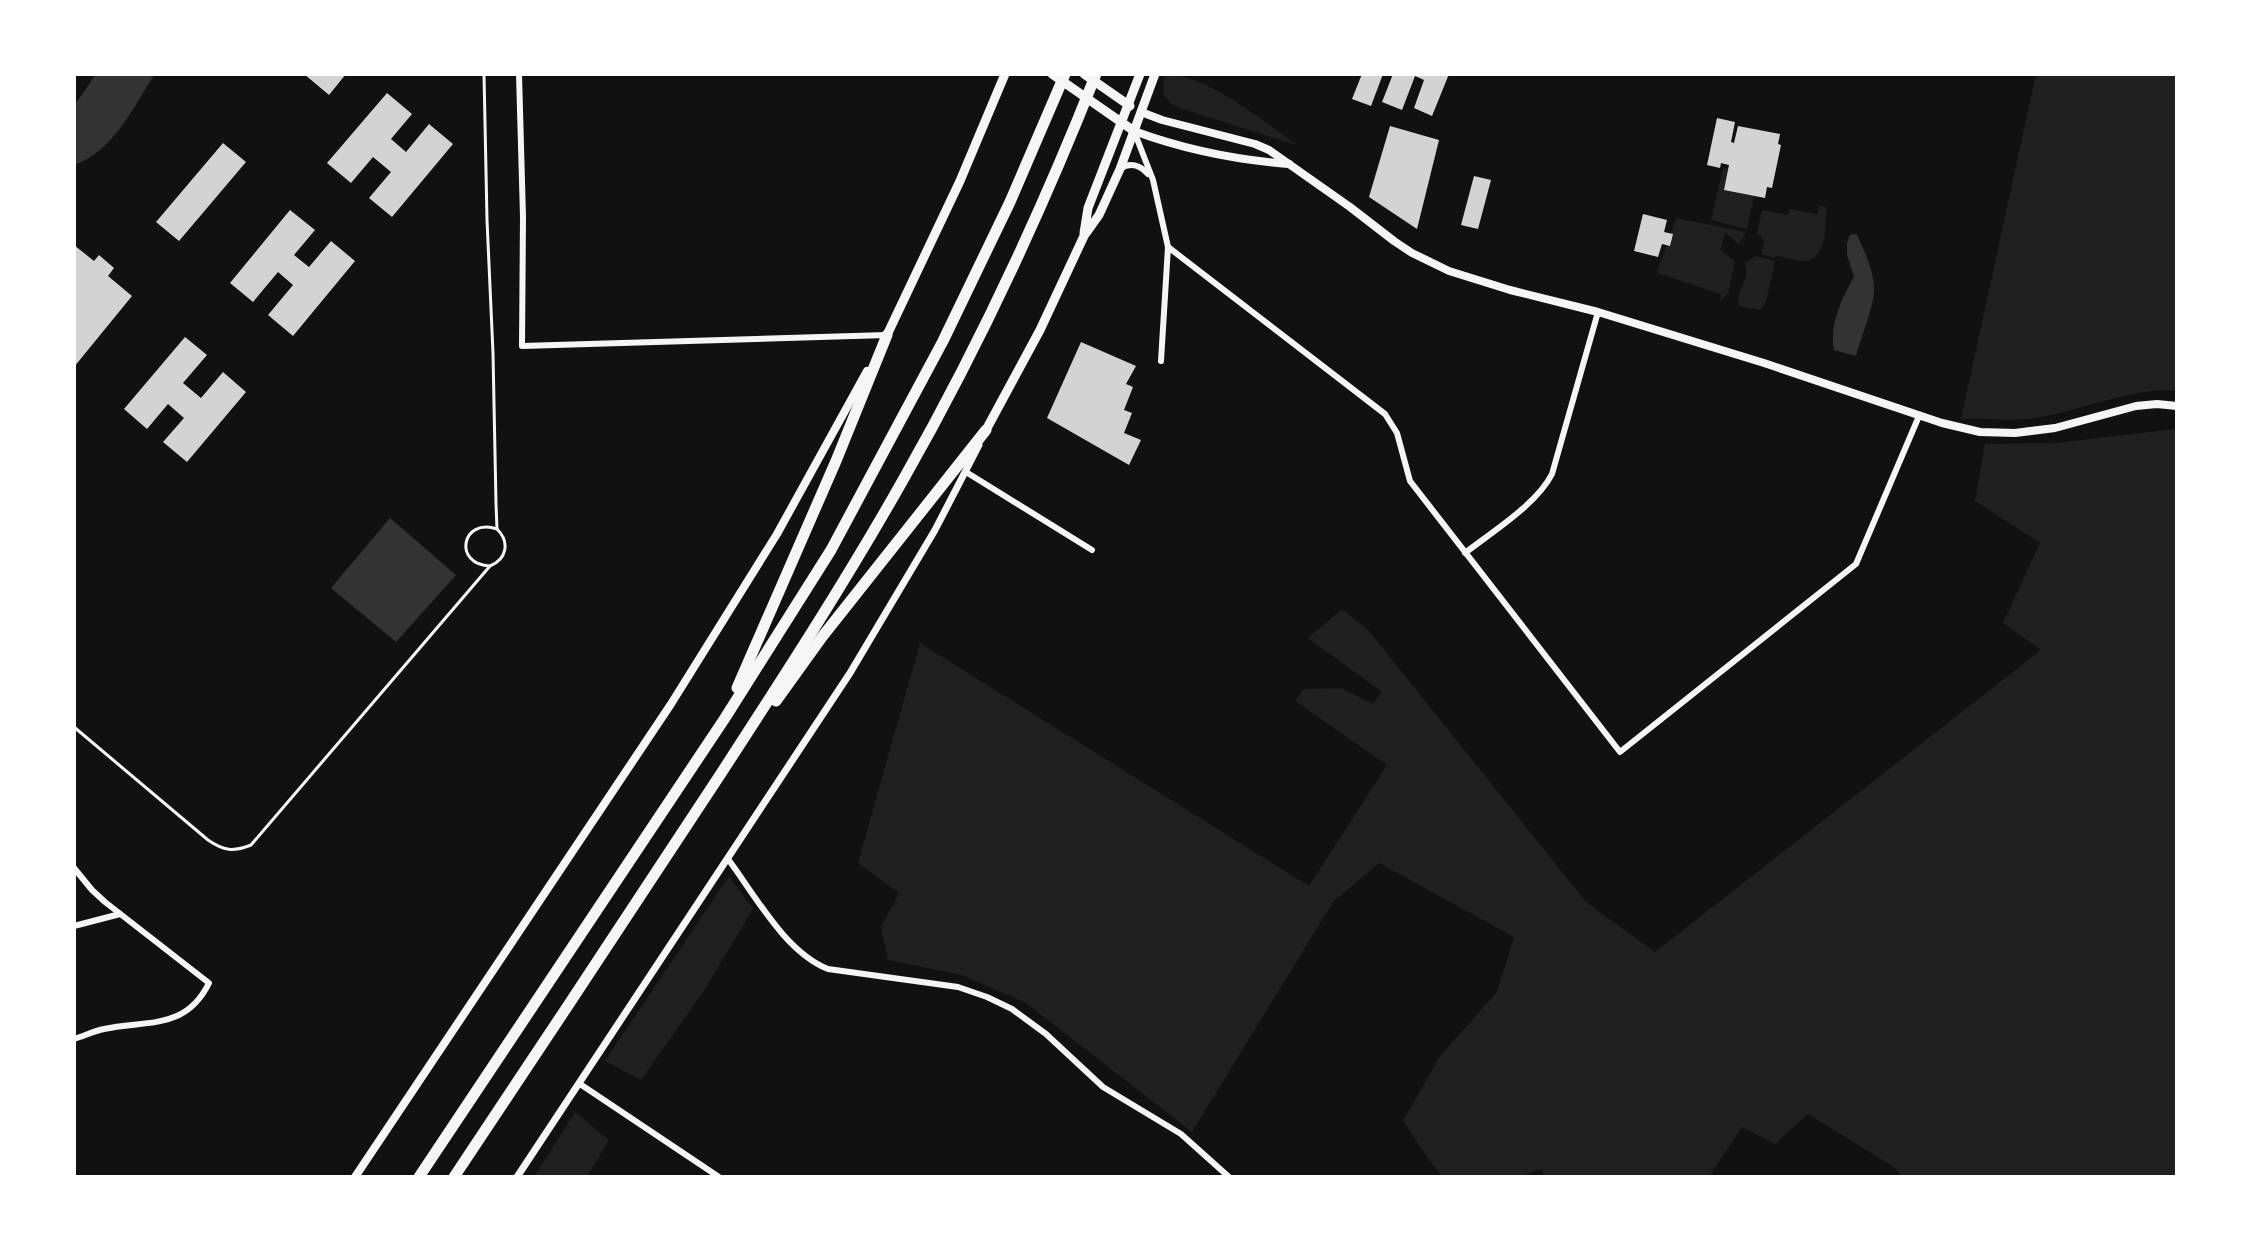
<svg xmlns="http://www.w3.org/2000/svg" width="2251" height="1251" font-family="'Space Grotesk',sans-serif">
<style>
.green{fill:#202020}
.water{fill:#333}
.building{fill:#d3d3d3}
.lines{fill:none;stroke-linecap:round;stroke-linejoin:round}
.service{stroke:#f5f5f5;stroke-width:3}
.minor{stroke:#f5f5f5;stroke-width:6}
.tertiary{stroke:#f5f5f5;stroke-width:7}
.secondary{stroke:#f5f5f5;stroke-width:8}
.primary{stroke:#f5f5f5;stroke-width:9}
.motorway{stroke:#f5f5f5;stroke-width:11}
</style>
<rect width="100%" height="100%" fill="#111"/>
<g class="green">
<path d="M 1166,74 C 1206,74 1265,122 1297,145 L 1176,107 C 1161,96 1161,91 1166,74 Z"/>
<path d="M 2036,74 L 2177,74 L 2177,391 C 2138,386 2082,410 2042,417 C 2015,422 1988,418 1961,419 Z"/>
<polygon points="1723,168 1729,169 1725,190 1754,196 1747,229 1711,220"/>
<path d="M 1819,206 L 1826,207 C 1825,224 1829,261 1802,261 C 1794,260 1785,257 1776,256 L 1775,258 L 1761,254 L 1764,242 L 1761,236 L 1757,234 L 1762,210 L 1788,215 L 1790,209 L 1817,214 Z"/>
<polygon points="1676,218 1746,232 1739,244 1725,233 1720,250 1735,261 1728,293 1720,301 1721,294 1657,273"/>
<path d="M 1756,256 L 1775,261 L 1766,301 L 1760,310 L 1739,306 C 1735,292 1751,281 1745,263 Z"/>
<polygon points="2175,429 2177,430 2177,1177 1902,1177 1894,1167 1808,1114 1775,1144 1742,1127 1709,1177 1546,1177 1541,1169 1519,1177 1443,1177 1429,1160 1403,1121 1440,1056 1497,992 1514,937 1379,863 1333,902 1192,1132 1026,1003 962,975 888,960 881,927 899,893 858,863 920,643 1309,886 1387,765 1295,701 1304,689 1342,688 1373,704 1382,692 1308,638 1342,609 1369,631 1586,902 1655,952 2041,650 2003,623 2040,543 1975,501 1985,444 2056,443"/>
<polygon points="729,876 753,909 703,992 641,1080 605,1061"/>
<polygon points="575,1112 609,1140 587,1177 534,1177"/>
</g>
<g class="water">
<path d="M 96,74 L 155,74 C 133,107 114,151 74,165 L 74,106 Z"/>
<path d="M 1852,234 L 1856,234 L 1858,237 C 1865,253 1873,269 1874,287 C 1875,304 1861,338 1856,356 L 1834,350 C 1829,327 1842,297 1854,277 L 1847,255 L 1847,244 L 1849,236 Z"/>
<polygon points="390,518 456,575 396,642 331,588"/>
</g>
<g class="building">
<polygon points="304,74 346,74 329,95"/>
<polygon points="1362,74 1383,74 1371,106 1352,99"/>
<polygon points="1393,74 1449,74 1432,116 1414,108 1424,80 1415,76 1402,110 1382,102"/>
<polygon points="387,93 412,114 391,139 406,152 429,124 453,144 392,217 369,198 391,172 373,157 351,183 327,163"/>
<polygon points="1717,118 1735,122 1731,142 1734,143 1738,126 1780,134 1778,144 1781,145 1772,188 1767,187 1765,198 1724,190 1729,165 1721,163 1720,168 1707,165"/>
<polygon points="1390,126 1439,140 1417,229 1369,197"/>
<polygon points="223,143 246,162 179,241 156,222"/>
<polygon points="1474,176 1491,180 1478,229 1461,225"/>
<polygon points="290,210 315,230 294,255 309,267 331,241 355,261 293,336 268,315 293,285 278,272 253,302 230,283"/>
<polygon points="1643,214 1667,220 1664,232 1673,234 1670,246 1662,244 1658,257 1634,251"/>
<polygon points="74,245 94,261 99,255 114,268 108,276 132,296 74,367"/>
<polygon points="185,337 207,355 183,383 201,398 223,372 246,392 187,462 163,442 184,418 168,404 147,429 124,409"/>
<polygon points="1081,342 1136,366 1126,384 1133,387 1124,410 1132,413 1124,433 1141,440 1129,465 1047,418"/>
</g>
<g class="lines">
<g class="service">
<path d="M 490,566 C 453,565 461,517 497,529"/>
<path d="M 74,727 L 208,840 C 224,851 233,852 251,845 L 490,566 C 507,559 510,542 497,529 L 496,504 L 493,353 L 487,220 L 484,74"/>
</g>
<g class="minor">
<polyline points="519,74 523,217 522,346 887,335"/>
<polyline points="1134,131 1153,180 1168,247 1161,361"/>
<path d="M 1120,169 C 1130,162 1140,165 1148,174"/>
<polyline points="1168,247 1385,414 1397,433 1410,481 1620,752 1856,564 1919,416"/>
<polyline points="966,472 1092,550"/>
<path d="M 1465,553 C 1492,532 1537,504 1552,474 L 1598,312"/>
<path d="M 728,859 C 755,895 785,952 828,969 L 958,987 L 987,997 L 1012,1009 L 1046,1034 L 1103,1087 L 1181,1134 L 1229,1177"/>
<path d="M 74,868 L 92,890 L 105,902 L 209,983 C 186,1030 148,1020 104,1029 C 94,1031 84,1036 74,1039"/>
<polyline points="74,926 120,914"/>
<polyline points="580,1084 719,1177"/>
</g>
<polyline class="tertiary" points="517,1177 850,673 935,530 979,445"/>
<g class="secondary">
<polyline points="1141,112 1162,120 1255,144 1269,150 1350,207 1394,241 1412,253 1449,271 1510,290 1598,312 1764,363 1942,423 1980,432 2015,433 2055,428 2136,406 2157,404 2177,406"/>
<path d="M 1134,131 C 1183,149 1237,160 1289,164"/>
<polyline points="355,1177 671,704 777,534 867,371"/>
</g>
<g class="primary">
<polyline points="1052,74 1134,131"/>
<polyline points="1084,74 1130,106"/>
<polyline points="1084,233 1088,208 1140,74"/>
<polyline points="887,335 960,181 1005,74"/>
<polyline points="986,430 1040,330 1084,236 1099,215 1120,169 1155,74"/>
</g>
<g class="motorway">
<polyline points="737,688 836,461 887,335"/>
<polyline points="776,701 822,637 986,430"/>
<polyline points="419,1177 725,718 831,550 943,341 1010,202 1065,74"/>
<path d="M 454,1177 C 543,1043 632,910 720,775 C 783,678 846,581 903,480 C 977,350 1041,213 1096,74"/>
</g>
</g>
<rect width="2251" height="1251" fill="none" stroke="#ffffff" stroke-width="152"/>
</svg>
